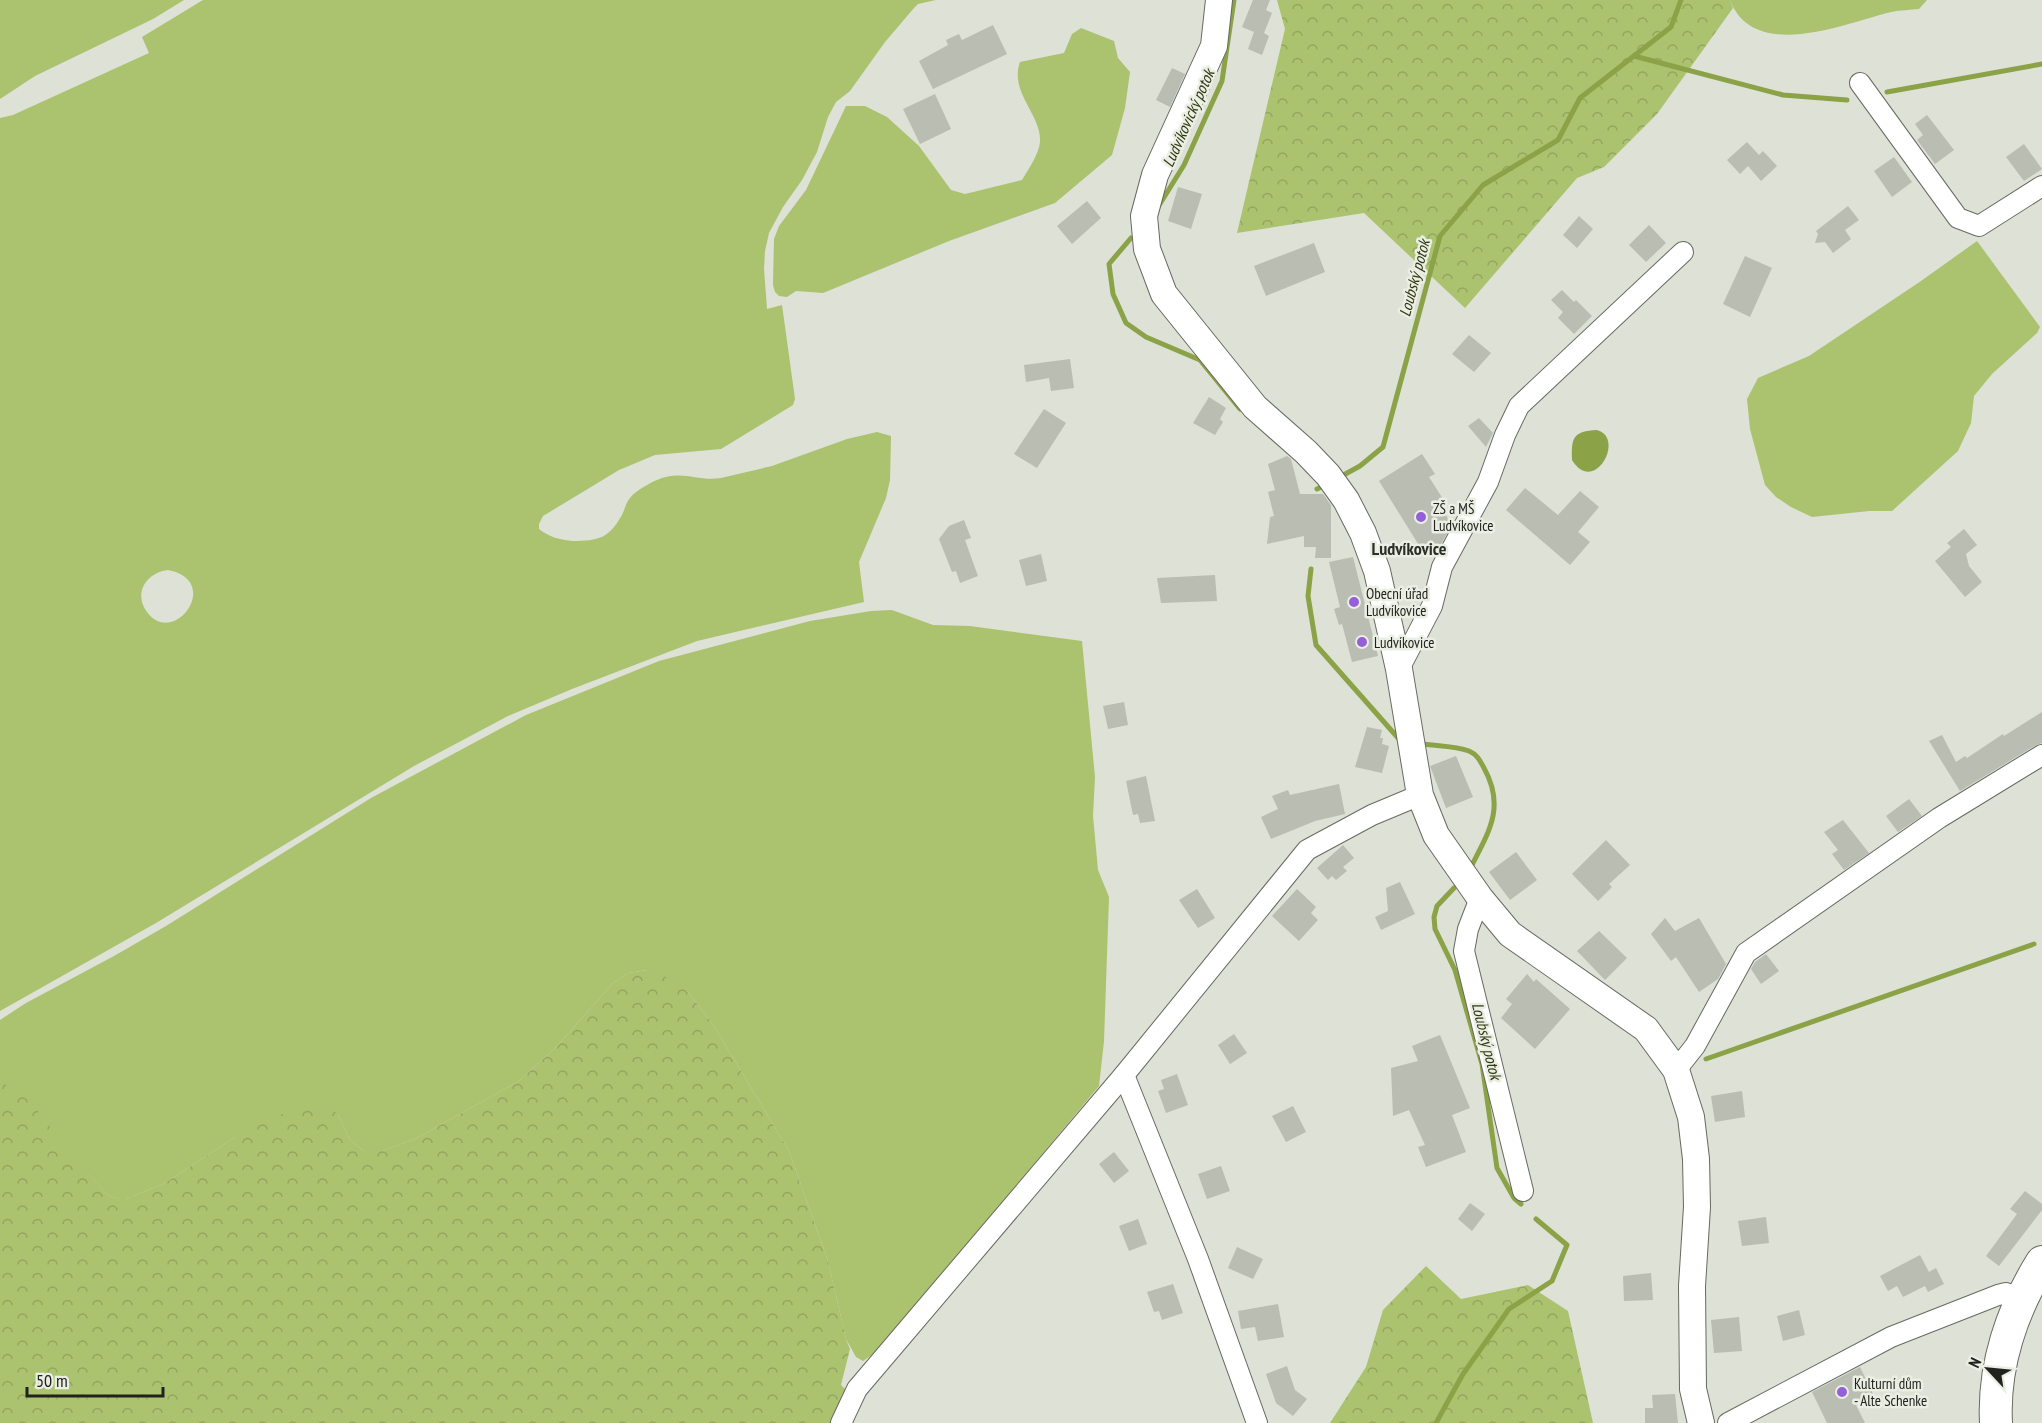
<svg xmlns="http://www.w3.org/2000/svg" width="2042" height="1423" font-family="'PT Sans Narrow',sans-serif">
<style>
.grass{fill:#abc26f;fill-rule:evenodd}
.forest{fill:url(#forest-crowns)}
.water{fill:#8ba247}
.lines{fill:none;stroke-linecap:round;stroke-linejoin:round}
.stream{stroke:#8ba247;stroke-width:5}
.building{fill:#b9bdb2}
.minor-casing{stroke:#676a60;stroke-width:22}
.tertiary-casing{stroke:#676a60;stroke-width:28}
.primary-casing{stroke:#676a60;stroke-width:34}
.minor{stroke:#fff;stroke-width:20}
.tertiary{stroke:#fff;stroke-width:26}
.primary{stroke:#fff;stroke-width:32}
.poi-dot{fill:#955fd7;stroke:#eaeee3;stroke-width:2}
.labels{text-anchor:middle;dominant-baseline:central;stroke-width:5;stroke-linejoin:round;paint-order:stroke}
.poi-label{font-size:15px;fill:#21221e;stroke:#eaeee3;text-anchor:start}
.water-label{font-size:16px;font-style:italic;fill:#2e3811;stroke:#eaeee3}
.quarter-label{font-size:18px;font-weight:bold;fill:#2c2f27;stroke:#eaeee3}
</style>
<defs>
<pattern id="forest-crowns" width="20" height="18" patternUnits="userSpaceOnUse" patternTransform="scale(1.5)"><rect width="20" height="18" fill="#abc26f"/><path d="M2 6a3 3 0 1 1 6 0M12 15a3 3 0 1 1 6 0" fill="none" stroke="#93a660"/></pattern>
</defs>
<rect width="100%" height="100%" fill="#dde1d6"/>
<g class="grass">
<polygon points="0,0 184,0 153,19 35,76 0,99"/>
<path d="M 203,0 L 936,0 L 918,4 L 914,8 L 885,42 L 850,91 L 836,102 L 828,117 L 817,152 L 802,180 L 783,207 L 769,233 L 765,251 L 764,269 L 767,309 L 782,305 L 795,399 L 793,405 L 721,449 L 655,455 L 619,470 L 543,516 L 539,524 L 539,529 C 549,537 560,540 573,541 C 599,541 609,538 622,515 C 625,509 626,502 630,498 C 635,491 650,483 657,480 C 681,469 699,482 721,478 L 772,466 L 847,439 L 877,432 L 891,436 L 890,480 L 886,498 L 859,562 L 864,602 L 697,641 L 572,689 L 508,716 L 414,766 L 156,923 L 0,1011 L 0,118 L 13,115 L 149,53 L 142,37 ZM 168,570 C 225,581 171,652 145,609 C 134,590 149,572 168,570 Z"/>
<path d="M 1730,0 L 1927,0 L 1919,9 C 1910,10 1900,10 1891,12 C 1846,23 1754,63 1730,0 Z"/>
<path d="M 1081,28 L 1114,41 L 1118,58 L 1130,72 L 1125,108 L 1112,155 L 1055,203 L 949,241 L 823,293 L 796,291 L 787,297 L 779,296 L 775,292 L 773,285 L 774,239 L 779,226 L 806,190 L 846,106 L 865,106 L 887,117 L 919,146 L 951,190 L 965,194 L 1022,180 C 1028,170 1039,154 1040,142 C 1042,115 1009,93 1020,62 L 1064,53 L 1072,34 Z"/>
<polygon points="1977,241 2040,327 2037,333 1992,374 1974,396 1971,423 1958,451 1892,511 1869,511 1812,517 1791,507 1776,497 1765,485 1750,429 1747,399 1758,378 1809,356 1921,281"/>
<polygon points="892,610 933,625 970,626 1082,641 1095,777 1093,816 1098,870 1109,897 1104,1041 1099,1086 879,1350 863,1361 856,1357 846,1339 828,1261 789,1151 714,1026 688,992 647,970 628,973 613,983 558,1045 519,1081 415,1139 382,1151 364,1151 350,1140 338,1115 234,1138 163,1184 126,1199 119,1199 108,1195 0,1081 0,1020 26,1003 114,956 166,926 371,798 526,715 659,661 810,621 871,611"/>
</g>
<g class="forest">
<polygon points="1277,0 1730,0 1733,8 1657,114 1604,167 1577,178 1465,308 1364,213 1237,233 1285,29"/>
<polygon points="647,970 660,973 688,992 714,1026 789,1151 828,1261 846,1339 850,1349 841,1385 858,1402 848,1423 0,1423 0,1081 29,1100 80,1165 108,1195 119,1199 126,1199 163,1184 234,1138 288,1111 318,1103 331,1107 338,1115 350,1140 364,1151 382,1151 415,1139 519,1081 558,1045 613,983 628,973"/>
<polygon points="1426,1266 1461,1299 1528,1285 1568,1311 1593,1423 1330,1423 1366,1367 1383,1310"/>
</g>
<path class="water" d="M 1597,430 C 1626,438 1594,496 1572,460 C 1571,438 1573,431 1597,430 Z"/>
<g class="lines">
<g class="stream">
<polyline points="1634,56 1783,95 1847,100"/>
<polyline points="1887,92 2042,64"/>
<polyline points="1158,207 1184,165 1222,81 1234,0"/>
<polyline points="1131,238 1109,264 1113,294 1126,323 1146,337 1200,360 1240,409"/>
<polyline points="1338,478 1360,466 1383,447 1440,236 1483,185 1558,140 1580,98 1671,27 1681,0"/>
<polyline points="1317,489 1328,484"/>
<polyline points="1311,569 1308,596 1316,645 1399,739"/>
<path d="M 1423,744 C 1437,746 1456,746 1469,751 C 1478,755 1480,761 1484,768 C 1505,806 1490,830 1472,865"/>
<polyline points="1454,888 1437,906 1434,917 1435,929 1455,970 1482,1064 1497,1168 1514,1198 1521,1204"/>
<polyline points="1706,1059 2034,944"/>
<polyline points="1436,1423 1463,1374 1509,1309 1552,1281 1567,1245 1536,1219"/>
</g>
</g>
<g class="building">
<polygon points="1253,0 1270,0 1266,10 1272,13 1264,33 1269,36 1262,55 1248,49 1254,32 1242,27"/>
<polygon points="993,25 1007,54 933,89 919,61 948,45 946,40 959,34 962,40"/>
<polygon points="1172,68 1185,74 1170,107 1156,100"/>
<polygon points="935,94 951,129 920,144 903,109"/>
<polygon points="1927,115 1954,150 1935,164 1917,140 1923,135 1915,124"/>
<polygon points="1747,142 1759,155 1763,151 1777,166 1761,181 1748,166 1740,174 1727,160"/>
<polygon points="2024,144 2042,169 2024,181 2006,157"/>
<polygon points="1894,157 1912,182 1892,197 1874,171"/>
<polygon points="1178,187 1202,194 1191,229 1168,221"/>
<polygon points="1087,201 1101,218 1072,244 1057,226"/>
<polygon points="1848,206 1859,220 1845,230 1851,239 1833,253 1825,242 1815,243 1818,234 1816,231"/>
<polygon points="1579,216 1593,229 1577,248 1563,235"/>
<polygon points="1649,225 1666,243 1646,262 1629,245"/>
<polygon points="1314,243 1325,272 1266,296 1254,266"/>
<polygon points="1745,256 1772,268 1750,317 1723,304"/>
<polygon points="1562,290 1574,302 1576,300 1592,316 1574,334 1558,318 1563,312 1551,300"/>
<polygon points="1469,335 1491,353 1474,372 1452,354"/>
<polygon points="1070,359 1074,388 1051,391 1049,378 1026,382 1024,365"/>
<polygon points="1209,397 1226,408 1220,419 1223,422 1215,435 1193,423"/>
<polygon points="1044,409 1066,423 1037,468 1014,454"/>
<polygon points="1479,418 1493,433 1486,447 1468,426"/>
<polygon points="1422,454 1435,474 1429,477 1443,499 1441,501 1446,508 1442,510 1452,524 1440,546 1425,555 1379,481"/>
<polygon points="1287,456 1291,459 1300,494 1323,494 1331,505 1331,558 1315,558 1316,547 1304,547 1304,536 1267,544 1270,517 1274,516 1268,492 1275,490 1268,464"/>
<polygon points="1525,488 1558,515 1580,491 1599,507 1578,532 1590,542 1570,565 1506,510"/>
<polygon points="964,520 971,538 965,540 978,576 960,583 956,571 952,572 939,539 949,526"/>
<polygon points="1964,529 1977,545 1966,554 1969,566 1982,582 1965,597 1935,561 1951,547 1947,543"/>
<polygon points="1041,554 1047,581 1026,586 1019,560"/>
<polygon points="1353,557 1378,656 1352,662 1342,624 1339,625 1334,609 1340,607 1329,562"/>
<polygon points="1215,575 1217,601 1161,603 1157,578"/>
<polygon points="1124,702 1128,725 1108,729 1103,706"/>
<polygon points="2042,712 2042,743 2036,745 1960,791 1929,741 1942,735 1956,762 1965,756 1967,758 2003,734 2004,736"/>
<polygon points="1367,727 1382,730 1380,738 1383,738 1382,744 1389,746 1382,773 1355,767"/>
<polygon points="1456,756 1473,797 1446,808 1430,766"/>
<polygon points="1146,776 1155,821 1140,823 1138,814 1133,815 1126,781"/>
<polygon points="1339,784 1345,814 1315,821 1271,839 1261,817 1278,809 1272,796 1288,790 1290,795"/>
<polygon points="1909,799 1922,816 1898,832 1886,816"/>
<polygon points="1843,820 1869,853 1844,870 1832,854 1838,850 1824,832"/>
<polygon points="1606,840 1630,865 1609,884 1612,887 1598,901 1572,874"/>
<polygon points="1343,845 1354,858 1343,867 1347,871 1336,880 1332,876 1328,880 1317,868"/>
<polygon points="1516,852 1537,880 1510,900 1489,872"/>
<polygon points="1400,882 1415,914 1381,930 1375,917 1388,911 1386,888"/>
<polygon points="1197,889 1215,918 1198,928 1179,900"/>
<polygon points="1297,889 1316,907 1311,913 1318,920 1299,941 1272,916"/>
<polygon points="1665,918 1675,931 1699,918 1726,964 1718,979 1699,992 1676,957 1671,961 1651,934"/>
<polygon points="1599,931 1627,958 1605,980 1577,951"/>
<polygon points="1766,954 1779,971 1761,984 1751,969 1755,962"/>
<polygon points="1527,974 1534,982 1536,979 1570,1009 1535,1049 1501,1018 1512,1004 1506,999"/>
<polygon points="1234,1034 1247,1053 1230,1064 1218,1045"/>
<polygon points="1440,1035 1470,1108 1452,1115 1466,1152 1426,1167 1418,1147 1425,1145 1409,1110 1393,1116 1391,1068 1418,1061 1412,1046"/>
<polygon points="1177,1074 1188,1105 1166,1113 1158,1091 1164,1089 1161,1080"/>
<polygon points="1742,1091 1745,1117 1715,1122 1711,1096"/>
<polygon points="1293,1106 1306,1132 1286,1142 1272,1116"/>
<polygon points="1114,1152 1129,1171 1114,1183 1099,1164"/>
<polygon points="1221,1166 1230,1191 1207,1199 1198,1174"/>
<polygon points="2025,1191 2042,1204 2042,1210 1999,1266 1986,1256 2017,1214 2010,1209"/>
<polygon points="1470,1203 1485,1214 1472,1231 1458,1219"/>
<polygon points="1766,1217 1769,1243 1742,1246 1738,1221"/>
<polygon points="1138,1219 1147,1244 1129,1251 1119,1226"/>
<polygon points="1237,1247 1263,1259 1253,1279 1228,1268"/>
<polygon points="1920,1255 1929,1272 1936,1268 1944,1284 1928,1292 1925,1286 1903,1297 1897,1286 1888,1291 1880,1276"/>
<polygon points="1651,1273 1653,1300 1624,1301 1623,1276"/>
<polygon points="1173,1284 1183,1313 1162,1320 1159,1311 1154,1312 1147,1292"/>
<polygon points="1278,1304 1284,1337 1258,1341 1255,1327 1241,1329 1238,1311"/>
<polygon points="1799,1310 1805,1335 1783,1341 1777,1316"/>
<polygon points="1739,1317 1742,1351 1714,1353 1711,1320"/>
<polygon points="1287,1366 1295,1390 1307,1399 1293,1416 1276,1403 1266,1374"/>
<polygon points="1860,1367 1874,1396 1856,1405 1865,1423 1827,1423 1812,1392"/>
<polygon points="1675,1394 1678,1423 1645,1423 1645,1408 1653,1408 1652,1395"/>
</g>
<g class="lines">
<defs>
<g id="minor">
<polyline points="1860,83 1958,218 1979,226 2042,186"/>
<polyline points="1399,669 1432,606 1442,567 1488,482 1505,435 1519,406 1683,252"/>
<polyline points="1480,898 1468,929 1464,951 1523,1191"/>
<polyline points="1676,1070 1695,1046 1746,953 1939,818 2042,755"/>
<polyline points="1124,1075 1198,1259 1257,1423"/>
<polyline points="841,1423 857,1389 1124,1075 1307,850 1372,815 1420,795"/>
<polyline points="1728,1423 1891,1337 1998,1295 2006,1293 2021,1299"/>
</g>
<polyline id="tertiary" points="1219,0 1214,46 1155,175 1144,216 1147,249 1164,294 1255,407 1306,452 1328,475 1346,500 1363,533 1377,571 1399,669 1420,795 1436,835 1480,898 1510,934 1646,1029 1676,1070 1691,1117 1696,1159 1697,1207 1692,1286 1693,1389 1701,1423"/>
<path id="primary" d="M 1996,1423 C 1993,1366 2012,1310 2042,1262"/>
</defs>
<use href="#minor" class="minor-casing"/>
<use href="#tertiary" class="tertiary-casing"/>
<use href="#primary" class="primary-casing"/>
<use href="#minor" class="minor"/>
<use href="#tertiary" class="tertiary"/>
<use href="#primary" class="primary"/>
</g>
<g class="poi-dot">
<circle cx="1421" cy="517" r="6"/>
<circle cx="1354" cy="602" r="6"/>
<circle cx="1362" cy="642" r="6"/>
<circle cx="1842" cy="1392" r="6"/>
</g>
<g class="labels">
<g class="poi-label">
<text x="1433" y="508">ZŠ a MŠ<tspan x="1433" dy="17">Ludvíkovice</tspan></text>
<text x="1366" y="593">Obecní úřad<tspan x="1366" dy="17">Ludvíkovice</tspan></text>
<text x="1374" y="642">Ludvíkovice</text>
<text x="1854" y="1383">Kulturní dům<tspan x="1854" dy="17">- Alte Schenke</tspan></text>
</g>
<g class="water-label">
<text transform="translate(1188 118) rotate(-66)">Ludvíkovický potok</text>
<text transform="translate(1414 278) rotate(-75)">Loubský potok</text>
<text transform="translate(1487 1041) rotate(76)">Loubský potok</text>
</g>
<g class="quarter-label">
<text x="1409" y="548">Ludvíkovice</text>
</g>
</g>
<g transform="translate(1988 1369) rotate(296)" stroke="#eaeee3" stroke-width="4.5" paint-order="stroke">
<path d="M0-4.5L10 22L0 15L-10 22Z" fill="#21221e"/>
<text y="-9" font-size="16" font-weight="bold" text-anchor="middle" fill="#21221e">N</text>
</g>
<path d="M27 1387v9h136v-9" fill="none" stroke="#21221e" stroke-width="3"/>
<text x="36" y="1387" font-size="18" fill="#21221e" stroke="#eaeee3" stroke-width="4.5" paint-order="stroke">50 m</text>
</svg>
